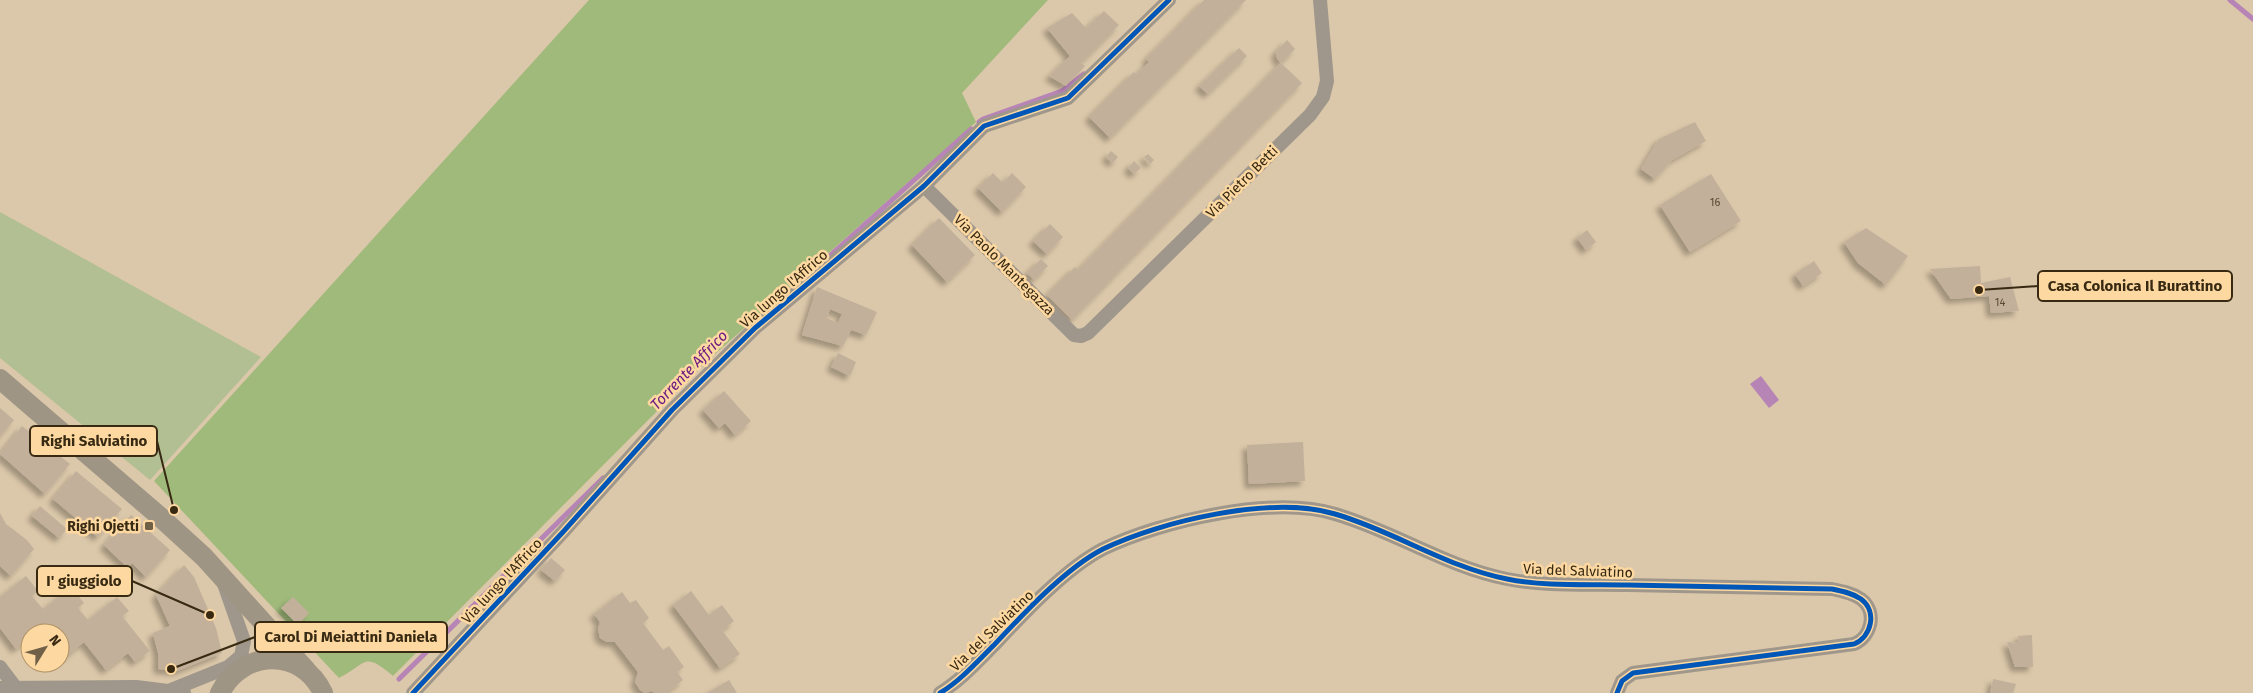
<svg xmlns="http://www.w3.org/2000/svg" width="2253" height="693" font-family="'Fira Sans',sans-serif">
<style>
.green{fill:#b1bf92}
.forest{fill:#a0ba7b}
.water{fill:#b784b6}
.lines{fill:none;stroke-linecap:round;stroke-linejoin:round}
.stream{stroke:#b784b6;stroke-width:5}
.building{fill:#c3b09b;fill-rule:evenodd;filter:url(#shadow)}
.minor{stroke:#9f978b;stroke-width:14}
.secondary{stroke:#9f9585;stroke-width:20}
.cycleway-casing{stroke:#fdd8a0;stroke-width:8}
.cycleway{stroke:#0057b8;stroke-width:5}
.poi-dot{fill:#706047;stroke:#fdd8a0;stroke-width:2}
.labels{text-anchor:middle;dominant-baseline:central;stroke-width:5;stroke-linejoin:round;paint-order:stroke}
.number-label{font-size:11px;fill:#5a4b34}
.street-label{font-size:14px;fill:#372912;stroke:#fdd8a0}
.poi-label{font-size:14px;font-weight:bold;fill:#372912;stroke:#fdd8a0;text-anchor:end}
.water-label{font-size:15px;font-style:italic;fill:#6c1c83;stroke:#fdd8a0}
.leader{fill:none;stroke:#372912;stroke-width:2}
.callout-dot{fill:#372912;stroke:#fdd8a0;stroke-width:2}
.callout{fill:#fdd8a0;stroke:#372912;stroke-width:2}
.callout-label{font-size:15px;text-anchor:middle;font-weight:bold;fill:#372912}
</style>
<defs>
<filter id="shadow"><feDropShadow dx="-4.5" dy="4.5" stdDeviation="2.5" flood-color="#0004"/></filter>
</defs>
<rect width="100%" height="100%" fill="#dbc7a9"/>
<polygon class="green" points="0,212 261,357 150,480 0,358"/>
<path class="forest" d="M 589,0 L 1048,0 L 962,93 L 976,122 L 705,363 L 393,676 C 363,651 368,663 339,678 L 154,481 Z"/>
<polygon class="water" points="1761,376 1779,400 1769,408 1750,384"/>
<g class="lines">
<g class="stream">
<polyline points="2230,0 2253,19"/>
<polyline points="979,122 983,119 1062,91 1084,74"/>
<polyline points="823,262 971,129"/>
<polyline points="399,679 603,478"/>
</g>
</g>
<g class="building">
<polygon points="1204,0 1246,0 1110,138 1089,117 1134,72 1137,74 1149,62 1146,59"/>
<polygon points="1104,11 1119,25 1081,63 1085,66 1066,86 1049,76 1070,56 1047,28 1072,13 1086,28"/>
<polygon points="1287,40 1295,49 1281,63 1302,83 1072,320 1047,295 1075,267 1078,270 1281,63 1276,57 1277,55 1275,53"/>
<polygon points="1239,48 1247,56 1208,94 1199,86"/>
<polygon points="1695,122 1706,141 1672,160 1655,179 1641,169 1659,139"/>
<polygon points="1111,151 1118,157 1113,163 1106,157"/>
<polygon points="1148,154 1154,160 1150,164 1144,157"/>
<polygon points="1134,161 1141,168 1134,174 1128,168"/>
<polygon points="993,173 1003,183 1012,173 1026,187 1002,212 978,188"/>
<polygon points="1711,174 1741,221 1690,252 1660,205"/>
<polygon points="939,218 975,255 947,282 912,245"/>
<polygon points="1050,224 1063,237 1047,254 1033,241"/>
<polygon points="1866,228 1908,256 1886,285 1858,263 1844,242"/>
<polygon points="1587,230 1596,242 1586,250 1577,238"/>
<polygon points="1041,259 1048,266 1034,280 1027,273"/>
<polygon points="1814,261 1822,273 1803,286 1795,274"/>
<polygon points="1980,266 1981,283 2010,277 2019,311 1991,313 1989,296 1951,299 1930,269"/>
<path d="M 817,287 L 877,312 L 866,335 L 851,330 L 843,346 L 802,335 ZM 830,309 L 842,314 L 838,323 L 827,318 Z"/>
<polygon points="838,353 856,362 850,376 831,367"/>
<polygon points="724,391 751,421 735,435 725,423 719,428 703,410"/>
<polygon points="0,408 14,420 0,437"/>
<polygon points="22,426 70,464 45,494 0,454"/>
<polygon points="1303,442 1305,481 1249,484 1247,445"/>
<polygon points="76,471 122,509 98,537 53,499"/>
<polygon points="40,506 67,529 59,538 32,516"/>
<polygon points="0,513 6,524 27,540 34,549 11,576 0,566"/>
<polygon points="131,515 170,550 146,577 132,563 128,568 104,545"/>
<polygon points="551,558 565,570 555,581 541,570"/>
<polygon points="184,565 194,577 216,628 222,653 177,671 158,669 158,653 153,633 170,626 156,595"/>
<polygon points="26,576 38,591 32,596 43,609 71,587 84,603 78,608 88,620 117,597 129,611 122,616 150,651 135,662 128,653 106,670 84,642 60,661 60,633 30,633 30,638 16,649 0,628 0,597"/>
<polygon points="691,591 709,615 722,605 734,621 722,630 740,654 720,668 673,605"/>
<polygon points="622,592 630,603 636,600 649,618 643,623 663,650 669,646 684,667 677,672 683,680 666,693 654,693 652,691 645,693 640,690 635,682 638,672 615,642 607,642 600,638 598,629 600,622 594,614"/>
<polygon points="293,597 309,613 298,625 281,608"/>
<polygon points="2032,635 2033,667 2015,667 2007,642 2019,643 2018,636"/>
<polygon points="1993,679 2016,684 2013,693 1990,693"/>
<polygon points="729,680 737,693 707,693"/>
</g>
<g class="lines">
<g class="minor">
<polyline points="924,186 1074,335 1081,336 1088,333 1310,115 1323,97 1327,81 1320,0"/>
<polyline points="0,667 16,688"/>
<polyline points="0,688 136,687 184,693"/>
<polyline points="171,690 228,667 241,656 244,641 224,584"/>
<polyline points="413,693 563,532 672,410 755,328 924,186 984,126 1068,98 1169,0"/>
<path d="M 940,693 C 960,681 977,662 994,645 C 1023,614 1066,568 1103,549 C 1161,521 1272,495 1335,514 C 1394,531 1446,567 1507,579 C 1546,587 1588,584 1628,585 C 1696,586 1764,588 1832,589 C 1842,591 1852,593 1861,599 C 1878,612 1871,637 1854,644 L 1633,673 L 1622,681 L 1617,693"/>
</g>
<g class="secondary">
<polyline points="0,379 158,515 204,557 306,670"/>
<path d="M 220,693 C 242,649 302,647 323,693"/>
</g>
<defs>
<g id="cycleway">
<polyline points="413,693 563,532 672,410 755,328 924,186 984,126 1068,98 1169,0"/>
<path d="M 940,693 C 960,681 977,662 994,645 C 1023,614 1066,568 1103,549 C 1161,521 1272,495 1335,514 C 1394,531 1446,567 1507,579 C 1546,587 1588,584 1628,585 C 1696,586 1764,588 1832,589 C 1842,591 1852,593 1861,599 C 1878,612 1871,637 1854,644 L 1633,673 L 1622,681 L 1617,693"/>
</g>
</defs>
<use href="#cycleway" class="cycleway-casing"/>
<use href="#cycleway" class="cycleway"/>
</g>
<rect class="poi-dot" x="144" y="521" width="10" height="10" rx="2.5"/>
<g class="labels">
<g class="number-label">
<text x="1715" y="202">16</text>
<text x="2000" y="302">14</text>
</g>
<g class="street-label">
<text transform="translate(1242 182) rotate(-45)">Via Pietro Betti</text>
<text transform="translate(1004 265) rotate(45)">Via Paolo Mantegazza</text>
<text transform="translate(784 289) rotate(-41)">Via lungo l'Affrico</text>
<text transform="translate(1578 571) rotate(2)">Via del Salviatino</text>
<text transform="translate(502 581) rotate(-47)">Via lungo l'Affrico</text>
<text transform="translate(992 631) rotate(-44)">Via del Salviatino</text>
</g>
<g class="poi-label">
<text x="139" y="526">Righi Ojetti</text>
</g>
<g class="water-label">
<text transform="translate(689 370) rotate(-46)">Torrente Affrico</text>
</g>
</g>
<path class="leader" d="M1979 290L2038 286M174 510L157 441M210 615L132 581M171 669L255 637"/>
<g class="callout-dot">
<circle cx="1979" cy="290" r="5"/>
<circle cx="174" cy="510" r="5"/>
<circle cx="210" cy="615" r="5"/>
<circle cx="171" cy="669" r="5"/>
</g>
<g class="callout">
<rect x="2038" y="271" width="194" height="30" rx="5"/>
<rect x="30" y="426" width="127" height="30" rx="5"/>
<rect x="37" y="566" width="95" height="30" rx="5"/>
<rect x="255" y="622" width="192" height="30" rx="5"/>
</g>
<g class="callout-label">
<text x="2135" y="291">Casa Colonica Il Burattino</text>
<text x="94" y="446">Righi Salviatino</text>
<text x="84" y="586">I' giuggiolo</text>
<text x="351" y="642">Carol Di Meiattini Daniela</text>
</g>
<g transform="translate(45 648) rotate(53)"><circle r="24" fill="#fdd8a0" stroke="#ae9267"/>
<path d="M0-4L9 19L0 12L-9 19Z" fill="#706047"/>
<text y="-8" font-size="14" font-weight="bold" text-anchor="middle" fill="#372912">N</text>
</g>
</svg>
